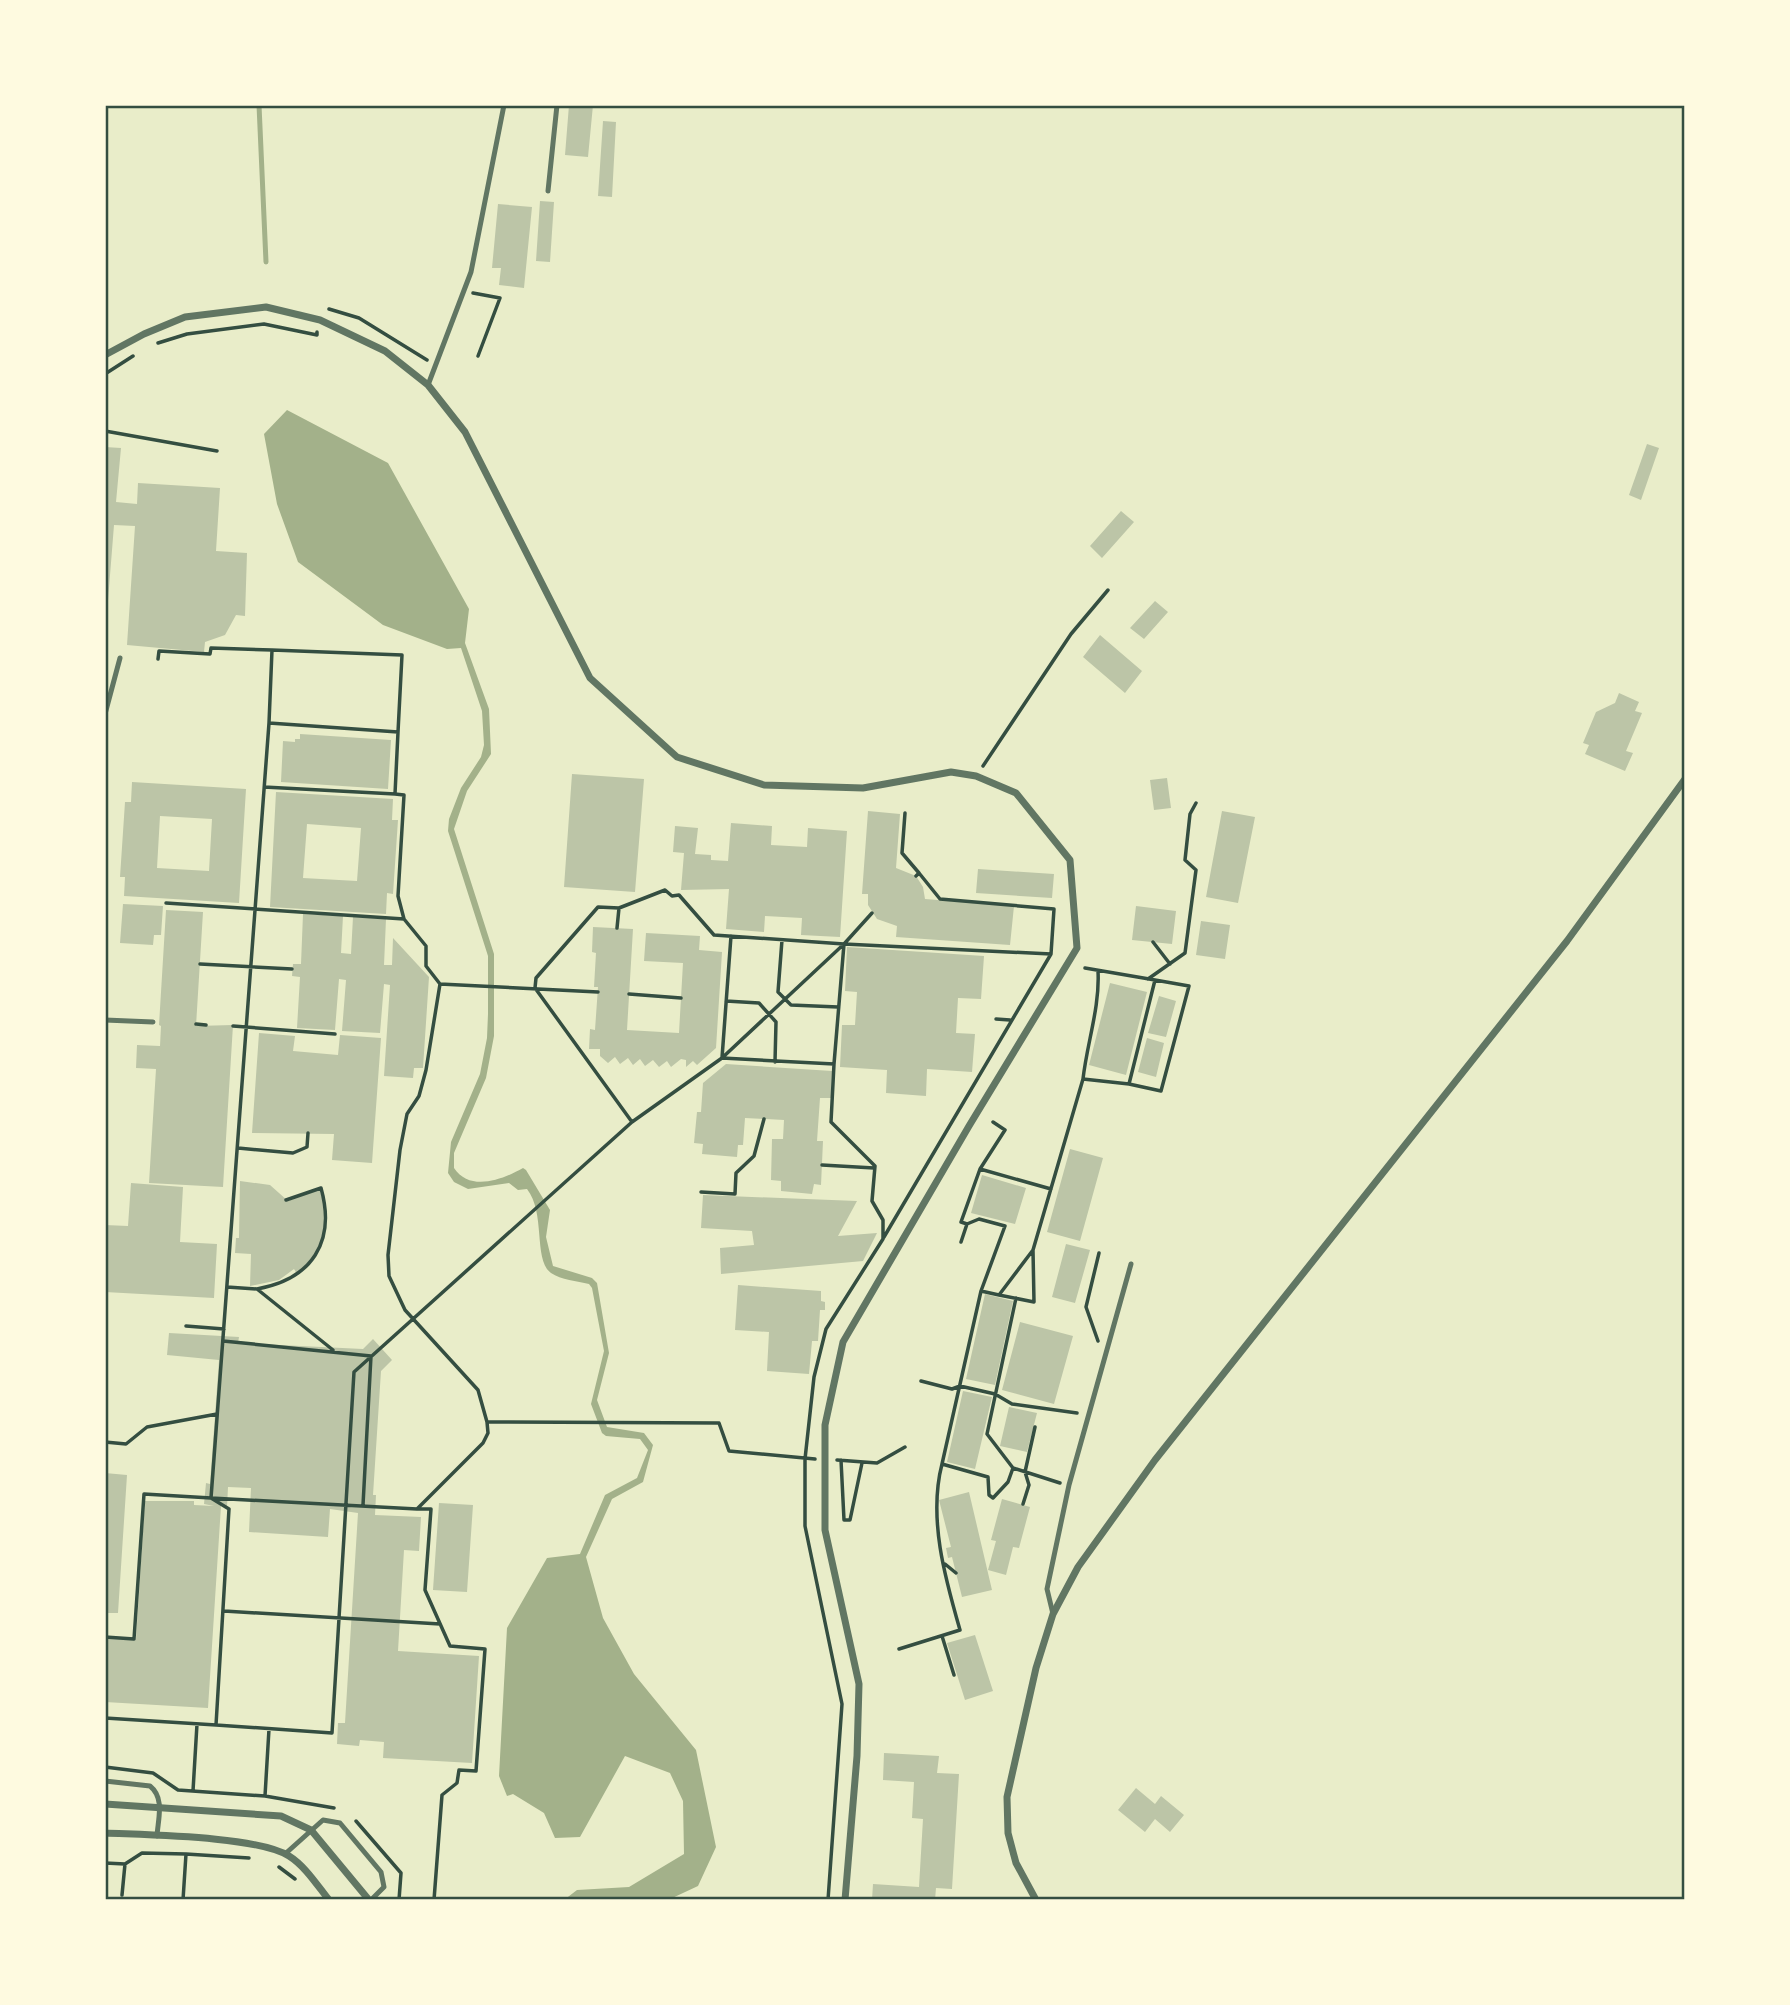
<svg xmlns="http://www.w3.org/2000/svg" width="1790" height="2005" font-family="'Roboto Condensed',sans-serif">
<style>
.water{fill:#a3b18a}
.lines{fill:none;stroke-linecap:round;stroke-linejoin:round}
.stream{stroke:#a3b18a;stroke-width:5}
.building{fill:#bcc5a7;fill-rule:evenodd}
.path{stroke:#344e41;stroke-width:3.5}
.service{stroke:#617663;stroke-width:5}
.minor{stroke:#617663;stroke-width:7}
.neatline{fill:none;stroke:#344e41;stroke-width:2.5}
</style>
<rect width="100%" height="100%" fill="#e9edc9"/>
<!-- water -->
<path class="water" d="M287,410l101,53 81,146 -4,34 24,66 2,45 -24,37 -13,38 40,125v82l-8,42 -32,75v15c16,24 48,12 69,0l3,2 24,40 -4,27 7,29 39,12 5,5 12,70 -12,47 10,27 37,6 9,12 -10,37 -31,17 -26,58 17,61 31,56 62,76 20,97 -18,39 -30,14h-104l13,-10 52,-3 55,-33 -1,-53 -13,-28 -45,-17 -45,81 -25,1 -11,-25 -31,-19 -6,2 -8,-20 8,-148 40,-70 33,-4 25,-59 32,-17 11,-28 -8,-11 -34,-3 -4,-3 -11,-29 13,-53 -12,-63 -3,-4c-12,-3 -28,-4 -38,-11 -18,-13 -5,-60 -24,-84l-9,1 -9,-7 -41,6 -14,-7 -6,-9 3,-31 29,-68 7,-36 1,-24v-58l-40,-125 1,-12 12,-31 20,-31 3,-12 -2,-34 -21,-63 -14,1 -64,-24 -85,-63 -21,-58 -13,-70z"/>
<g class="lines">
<!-- stream -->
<path class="stream" d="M259,105l7,157"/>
</g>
<!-- building -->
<path class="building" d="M569,105h24l-5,52 -23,-2z
M603,121l13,1 -4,75 -14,-1z
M540,201l14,1 -4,60 -14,-1z
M498,204l34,3 -8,81 -25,-3 2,-17h-9z
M1647,444l12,4 -18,52 -12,-5z
M105,447l16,1 -5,54 21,2 1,-21 82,5 -4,63 31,2 -2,63 -9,-1 -11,20 -20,7 -1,10 -77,-7 8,-119 -21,-1 -9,113z
M1121,511l13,11 -32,36 -12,-12z
M1155,601l13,11 -24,27 -14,-11z
M1100,635l42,36 -17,22 -42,-36z
M1619,693l20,9 -4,9 7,2 -16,38 7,2 -8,18 -40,-17 4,-9 -6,-2 13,-31 19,-9z
M300,734l91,6 -3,49 -107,-7 2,-41 12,1v-3h5z
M572,774l72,5 -9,113 -71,-5z
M1167,778l4,30 -17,2 -4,-30z
M132,782l114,7 -7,114 -115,-7 1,-19h-5l5,-75h6zM160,816l52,3 -3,52 -52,-3z
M276,792l117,7 -1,21h6l-5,74 -6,-1 -1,21 -116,-7zM307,824l54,4 -4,53 -54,-3z
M868,811l32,3 -4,54 20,8 7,11 2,12 89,7 -4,39 -114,-8 1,-11 -20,-7 -9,-14v-11h-6z
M1222,811l33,6 -17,86 -32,-6z
M731,823l41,3 -1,19 36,2 1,-19 39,3 -7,106 -39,-2 1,-17 -37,-2 -1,16 -38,-3 3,-40 -48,1 3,-37 -11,-1 2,-26 23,2 -3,26 16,1v5l17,1z
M978,869l76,5 -2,24 -76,-5z
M123,904l40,2 -2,29h-7l-1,10 -33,-2z
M1136,906l40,5 -4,33 -40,-4z
M166,910l37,2 -7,114 37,-1 -10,162 -74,-4 7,-114 -20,-1 1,-23 23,1 1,-20 -2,-1z
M303,914l40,2 -2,37 10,1 2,-37 33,2 -2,46h8l1,-27 36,39 -6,91h-9l-1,10 -29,-2 6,-91 -6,-1 -4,49 -38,-2 4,-51 -7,-1 -4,51 -38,-2 3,-51 -8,-1 1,-12h8z
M1201,921l29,4 -5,34 -29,-4z
M593,927l40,2 -6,101 52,3 4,-70 -39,-2 2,-28 54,3 -1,14 23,2 -6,96 -19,17 -4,-4 -7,6v-7l-5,-1 -10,8 -4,-6 -8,6 -6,-7 -8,6 -5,-7 -7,6 -5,-7 -8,6 -5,-7 -7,6 -8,-7v-7h-11l1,-20 5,1 3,-43h-4l2,-34 -4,-1z
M847,947l137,9 -3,43 -23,-1 -2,35 19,1 -3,38 -45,-3 -1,27 -40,-3 1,-23 -47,-3 2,-42h13l2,-33 -12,-1z
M1110,983l37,9 -21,83 -37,-10z
M1159,996l17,5 -10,36 -18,-4z
M259,1033l36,3 -2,15 45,4 2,-20 41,3 -9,125 -40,-3 2,-26 -82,-1z
M1147,1038l17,5 -8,34 -18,-5z
M726,1064l106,7 -1,27h-11l-3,43h6l-2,44 -7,-1 -2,10 -31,-3v-10l-10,-1 1,-41h11l1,-19 -39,-2 -2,27h-5l-1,12 -35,-3 1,-10 -9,-1 3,-31h4l2,-29z
M1070,1149l33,9 -23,83 -33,-9z
M982,1175l44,13 -11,36 -44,-11z
M240,1181l30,4 18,16 31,-12 5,13 -1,32 -6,18 -20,22 -3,-5 -15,11 -29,6 1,-32 -16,-1 1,-15h3z
M131,1183l52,4 -3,55 37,2 -3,54 -109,-6v-67l23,1z
M703,1195l154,6 -19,35 39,-3 -14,28 -142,13 -1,-26 34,-3 -2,-14 -51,-3z
M1066,1244l24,6 -15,53 -23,-6z
M738,1285l83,6v10l4,1v8h-5l-2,31h-6l-3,33 -42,-3 2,-39 -34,-2z
M985,1294l28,7 -18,84 -29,-6z
M1020,1322l53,14 -19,68 -52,-14z
M169,1333l70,4 -1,6 125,6 10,-10 19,21 -11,11 -8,124h3l-1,20 46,2 -2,34 -15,-1 -6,101 81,5 -7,107 -89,-5 1,-16 -24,-2 -1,6 -22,-2 1,-21h7l13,-210 -28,-4 -2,28 -79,-5 2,-44 -23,-1 -1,20 -6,-1 -13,202 -103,-6v-65l31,2 9,-138h49v4l20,1 -10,-2 2,-21 4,1 9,-124 -52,-5z
M963,1391l29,6 -17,72 -28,-7z
M1009,1407l28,6 -10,39 -27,-6z
M105,1473l22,2 -9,138h-13z
M969,1492l23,98 -30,7 -10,-40 -4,1 -2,-10 5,-1 -12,-47z
M1002,1499l28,8 -11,41 -6,-1 -7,28 -18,-5 8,-29 -5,-1z
M439,1503l34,2 -6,87 -34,-2z
M975,1635l18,56 -28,9 -18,-57z
M884,1753l55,3 -2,17 22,1 -7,115 -16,-1 -1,12h-63l1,-16 46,3 4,-68 -11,-1 2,-36 -31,-2z
M1136,1788l19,16 6,-8 23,19 -14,17 -15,-13 -10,13 -27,-22z"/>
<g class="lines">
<!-- path -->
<path class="path" d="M473,293l27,5 -22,58
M329,309l30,9 68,42
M158,343l29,-9 77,-10 53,11v-3
M105,374l28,-18
M105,431l112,20
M158,659l1,-8 51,3 1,-6 61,2
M398,732l4,-77 -130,-5 -3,73 129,9 -3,62 9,1 -6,101 6,23 22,27v20l14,18 -14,86 -7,26 -12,18 -7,36 -12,105 1,21 16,34 73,80 9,32 232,1 10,28 86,8
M983,766l88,-132 37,-44
M264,787l131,7
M905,813l-3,40 17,20 -3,3
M166,903l238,16
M731,936l-9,122 112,6 10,-120 28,-31
M782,940l-4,52 13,13 47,2
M1153,942l17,22
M844,944l207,10
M200,964l92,5
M1085,968l70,12 -26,104 32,7 28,-105 -34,-6
M1148,979l37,-26 11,-83 -11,-10 5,-46 6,-11
M440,984l158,8
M535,988l97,134
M535,988l1,-10 62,-71 21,1 -2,20
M629,994l52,4
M726,1001l33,2 17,19 -1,40
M996,1019l14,1
M196,1024l10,1
M233,1026l102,8
M1083,1079c4,-36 17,-72 15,-108
M238,1148l55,5 14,-6 1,-14
M822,1165l52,3
M980,1169l71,20
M701,1192l34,2 1,-21 18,-17 10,-37
M967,1224l-6,-2 19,-53 25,-39 -12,-8
M884,1237l167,-283 3,-45 -114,-10 -21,-26
M961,1242l6,-18 12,-5 26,7 -24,65 -39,173 46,13 1,18 4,3 15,-16 5,-14
M1033,1250l-34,45 35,7 -1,-52 50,-171 46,5
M227,1287l30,2 76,61
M257,1289c55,-10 79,-47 64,-101l-35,12
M981,1291l18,4
M1016,1298l-29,136 26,34 47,15
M186,1326l38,3
M223,1341l148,15 -8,149
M1098,1341l-12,-34 13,-54
M921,1381l31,8 8,-3 35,8 17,10 65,9
M487,1422l1,11 -5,10 -66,66 -206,-11 18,11 -13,216 116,8 22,-361 278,-250 90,-64 122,-114 -130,-9 -35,-40 -7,1 -7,-6 -46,18
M105,1442l21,2 21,-17 70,-13
M837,1460l40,3 28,-16
M841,1460l3,60h6l12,-57
M1023,1504l6,-19 -4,-13 10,-45
M417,1509h14l-6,81 25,56 35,3 -9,122 -17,-1 -2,13 -15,12 -8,105
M945,1564l11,9
M224,1611l216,13
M942,1636l12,39
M105,1637l29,2 10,-145 67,4 58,-775
M899,1649l61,-19c-15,-52 -32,-112 -18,-166
M105,1718l111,7
M269,1729l-4,67 69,12
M105,1767l48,6 25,17 87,6
M193,1791l4,-67
M356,1821l45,52 -2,27
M105,1863l20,1 17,-11 44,1
M279,1867l16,12
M122,1895l3,-31
M172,1899h11
M183,1900l3,-46 63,4
M828,1900l14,-196 -37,-178v-67l9,-82 12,-48 57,-90v-19l-11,-19 3,-35 -44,-44 3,-58"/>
<!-- service -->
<path class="service" d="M548,191l9,-86
M428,385l43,-113 33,-167
M105,714l15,-56
M105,1020l48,2
M1053,1614l-6,-25 22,-104 62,-221
M105,1781l45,5c15,12 8,33 7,50
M285,1854l38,-34 17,3 41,49 3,15 -13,13"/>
<!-- minor -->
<path class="minor" d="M105,355l39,-21 41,-17 81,-10 54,13 65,31 43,34 37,47 125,246 87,79 87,28 99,3 88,-16 25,4 40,17 54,67 7,88 -108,178 -126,216 -18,83v105l34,154 -2,72 -12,144
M105,1804l176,12 30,14 58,70
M105,1833c41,2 152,3 184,23 16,10 28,29 40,44
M1036,1900l-20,-37 -8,-30 -1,-36 29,-129 17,-54 25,-47 77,-107 412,-519 118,-162"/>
</g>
<!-- border -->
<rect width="1790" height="2005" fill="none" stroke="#fefae0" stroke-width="214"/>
<rect x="107" y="107" width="1576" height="1791" class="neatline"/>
</svg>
